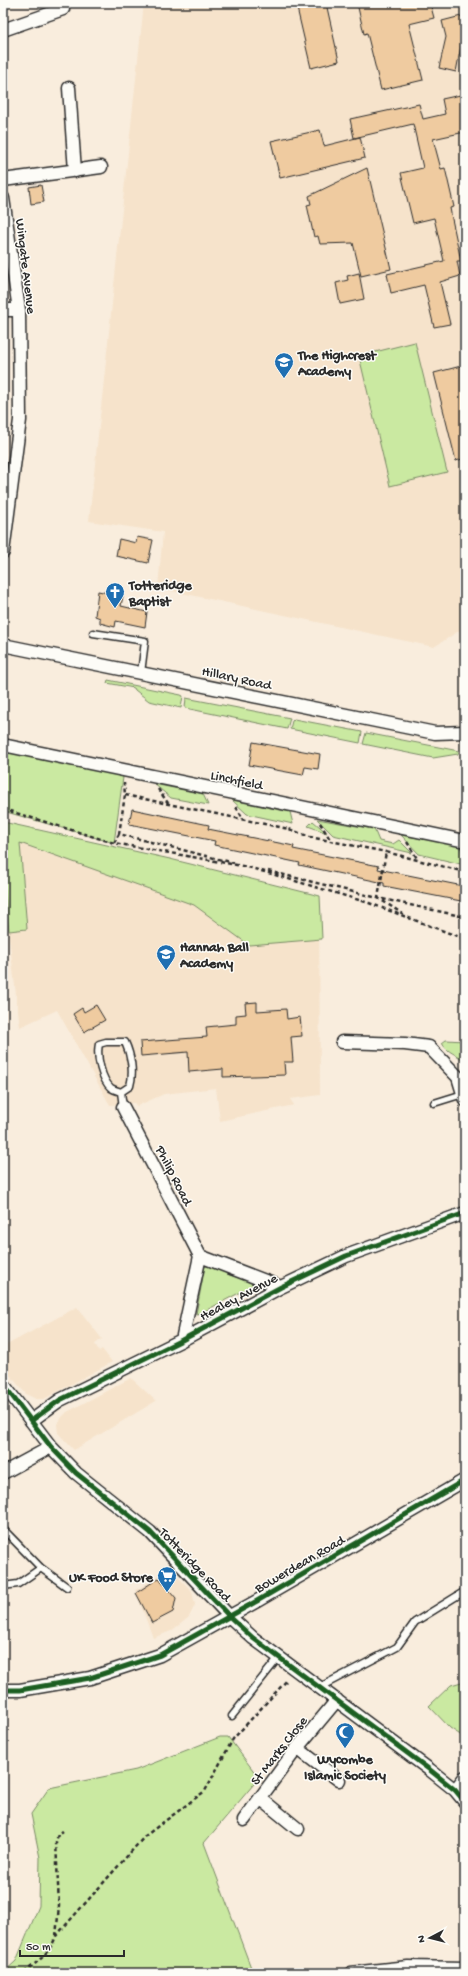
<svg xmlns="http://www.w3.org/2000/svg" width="468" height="1976" font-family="'Gochi Hand',sans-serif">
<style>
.built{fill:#f6e3cb}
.green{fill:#cae9a1;stroke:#7a8a66}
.building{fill:#efcba0;stroke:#2b2b2b}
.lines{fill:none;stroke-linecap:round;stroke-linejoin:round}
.lane-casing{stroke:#2b2b2b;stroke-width:9}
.street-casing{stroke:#2b2b2b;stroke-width:15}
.path{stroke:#2b2b2b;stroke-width:2.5;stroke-dasharray:4 3;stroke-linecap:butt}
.lane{stroke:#fdfcf7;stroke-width:6}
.street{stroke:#fdfcf7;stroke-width:12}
.cycleway-casing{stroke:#fdfcf7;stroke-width:8}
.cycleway{stroke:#1b5e20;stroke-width:5}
.labels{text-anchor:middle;stroke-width:3;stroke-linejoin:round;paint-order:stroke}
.street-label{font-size:14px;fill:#2b2b2b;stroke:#fdfcf7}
.poi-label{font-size:14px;font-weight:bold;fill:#2b2b2b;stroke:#fdfcf7;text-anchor:start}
</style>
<rect width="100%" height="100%" fill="#f9eddd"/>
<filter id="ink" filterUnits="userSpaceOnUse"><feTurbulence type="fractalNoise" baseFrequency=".025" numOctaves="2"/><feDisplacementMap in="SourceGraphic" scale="8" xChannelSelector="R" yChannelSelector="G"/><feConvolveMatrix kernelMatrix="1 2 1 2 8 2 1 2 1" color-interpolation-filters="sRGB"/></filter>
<g filter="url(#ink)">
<!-- built -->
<path class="built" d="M144,3h321v624l-31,20 -276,-59 5,-56 -74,-11z
M3,823l316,75 1,197 -30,4 4,6 -74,16 -4,-33 -52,6 -27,12 -3,-3 -24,2 -53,-95 -37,17 -17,-139z
M77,1307l25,32 -7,5 4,7 3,-2 10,13 -68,37h-8l-10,-5 -23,-27v-20z
M131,1378l25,23 -82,49 -16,-17 -1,-9 3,-5 7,-7z
M165,1568h4l23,23 3,14 -6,12 -6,5 -12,9 -18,7 -18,-48 20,-11z"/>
<!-- green -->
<path class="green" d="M415,342l32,130 -57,14 -31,-130z
M108,680l73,15 2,1 -2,12 -32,-7 -14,-11 -1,-2 -27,-5z
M186,698l104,20 -3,11 -102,-21z
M294,719l68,13 -2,11 -70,-14 2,-8z
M366,733l93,18 -1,3 -25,4 -70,-14z
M3,752l121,18 -10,73 -111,-32z
M154,784l49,10 5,11 -37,-7z
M232,800l58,12 3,12 -46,-10z
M317,819l57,10 5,12 14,3 6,-4 13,13 -79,-18z
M313,821l14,12 -19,-7z
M3,822l167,37 150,37 2,43 -73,6 -55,-40 -174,-62 7,86 -18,2 -6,-59z
M401,835l58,10 6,13v7l-46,-11z
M446,1040l19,1v21c-7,-8 -18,-9 -23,-19z
M205,1266h7l18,9 22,7 2,3 -53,28 -5,1z
M465,1681v45l-3,10 -12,-8 -21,-22 22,-21z
M220,1737h8l31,41 -55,65 49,130h-250l13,-12 23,-55 1,-48 -9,-44 18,-26 87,-18z"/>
<!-- building -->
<path class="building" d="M321,3h5l13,58 -28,7 -14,-60z
M357,3h73l4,15 -25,6 14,56 -42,10 -14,-57 -3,1z
M465,15v10l-9,47 -17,-4 7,-31 -4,-16z
M465,94v38l-32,7 8,30 4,-1 9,39 -4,1 2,11 9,42h-4l3,15 -20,6 10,42 -16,3 -10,-42 -33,8 -4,-19 57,-13 -10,-43 -21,5 -12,-50 22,-5 -10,-44 -59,14 -4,-19 69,-15 4,15 22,-5 -3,-15z
M320,130l4,16 36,-9 5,21 -85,20 -9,-37z
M367,168l24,101 -30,7 -8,-33 -33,1 -2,-8 -4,1 -7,-32 4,-1 -2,-8z
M41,185l3,17 -13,2 -2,-17z
M359,273l5,26 -24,5 -4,-21 12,-3 -1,-4z
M465,365v18h-2l2,11v64l-9,3 -22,-88z
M137,537l16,3 -5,23 -32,-7 3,-17 17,4z
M98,591l25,5 -2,10 26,6 -2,15 -29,-6 -1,6 -15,-4v-5l-5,-2z
M253,742l67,12 -2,15 -13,-2 -2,8 -54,-10z
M132,809l77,16 -1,4 86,17 -1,3 86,17 -1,3 85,17 -2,15 -77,-15v-3l-85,-18 1,-2 -86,-18 1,-4 -86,-17z
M257,1002v9l29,-2 1,10 13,-2 2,19 -11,1 2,25h-9l1,13 -62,2v-8l-34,3 -1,-20 -47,4 -1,-14 67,-5 -1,-10 30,-3v-9l10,-1 -1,-11z
M96,1005l9,15 -21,12 -11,-18 9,-6 2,4z
M159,1578l17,20 -3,14 -21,11 -16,-30z"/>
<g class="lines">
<!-- lane casing -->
<g class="lane-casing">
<path id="lane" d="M93,633l52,8 -4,32
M121,1092c-3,-1 -7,-2 -10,-4 -9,-8 -15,-31 -12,-44l7,-2h19c6,13 9,30 5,44l-9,6 2,15
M434,1103l29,-9
M3,1529l38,39 -23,16 -15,2
M41,1568l26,19
M320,1687l77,-40 18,-25 50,-31
M232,1716l47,-59"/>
</g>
<!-- street casing -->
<g class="street-casing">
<path id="street" d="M3,30l60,-21
M69,88l6,83
M3,180l98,-13
M3,198l16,112 1,110 -17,132
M3,310h16
M3,645l432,88 30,-1
M3,745l462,96
M342,1042l63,2 24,3 29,30 7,23
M123,1107l77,149 81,31
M182,1340l18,-84
M3,1384l48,63 25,26 74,59 80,85 23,21 177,132 25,20 10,12
M31,1421l29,-21 122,-60 99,-53 65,-31 119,-43
M3,1473l48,-26
M3,1690h17l70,-12 70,-23 97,-54 208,-121
M297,1748l42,32
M455,1790l10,-13
M260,1798l38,31
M244,1820l53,-72 40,-48
M351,1973l57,-6 57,1"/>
</g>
<!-- path -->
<path class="path" d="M158,789l10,14
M125,795l164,34 21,8 76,15
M236,807l8,13
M3,809l111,34 134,24 121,36 96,36
M320,823l11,18
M119,834l6,-39 -1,-12
M407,842l11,18
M114,843l5,-9 115,29
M268,871l110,27 25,16
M465,872l-79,-20 -8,46 87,19
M56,1936l3,-30 -3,-64 2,-8 4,-3
M24,1973c13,-11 26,-20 32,-37l89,-100 60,-45 28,-52 55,-60"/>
<!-- lane -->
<use href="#lane" class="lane"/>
<!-- street -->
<use href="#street" class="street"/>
<!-- cycleway casing -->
<g class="cycleway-casing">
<path id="cycleway" d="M3,1384l48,63 25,26 74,59 80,85 23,21 177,132 25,20 10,12
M31,1421l29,-21 122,-60 99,-53 65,-31 119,-43
M3,1690h17l70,-12 70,-23 97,-54 208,-121"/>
</g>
<!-- cycleway -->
<use href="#cycleway" class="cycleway"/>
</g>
</g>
<!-- icons -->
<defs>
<g id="school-pin" transform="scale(1)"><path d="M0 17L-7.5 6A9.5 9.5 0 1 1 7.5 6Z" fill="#1f6fb2" stroke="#fdfcf7"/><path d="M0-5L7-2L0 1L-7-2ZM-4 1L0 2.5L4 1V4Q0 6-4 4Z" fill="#fff"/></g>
<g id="church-pin" transform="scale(1)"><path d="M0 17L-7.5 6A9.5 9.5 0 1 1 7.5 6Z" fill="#1f6fb2" stroke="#fdfcf7"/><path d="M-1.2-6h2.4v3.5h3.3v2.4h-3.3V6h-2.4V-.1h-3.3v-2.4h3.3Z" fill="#fff"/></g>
<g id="supermarket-pin" transform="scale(1)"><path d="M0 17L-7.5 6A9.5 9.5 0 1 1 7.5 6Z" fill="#1f6fb2" stroke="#fdfcf7"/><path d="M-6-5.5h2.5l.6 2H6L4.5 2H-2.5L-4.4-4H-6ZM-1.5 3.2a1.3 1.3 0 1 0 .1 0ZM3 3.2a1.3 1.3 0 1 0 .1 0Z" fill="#fff"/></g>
<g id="mosque-pin" transform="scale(1)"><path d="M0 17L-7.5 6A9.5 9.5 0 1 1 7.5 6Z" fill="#1f6fb2" stroke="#fdfcf7"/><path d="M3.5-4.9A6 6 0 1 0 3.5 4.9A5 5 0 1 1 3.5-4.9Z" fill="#fff"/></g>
</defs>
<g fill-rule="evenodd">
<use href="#school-pin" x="284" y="362"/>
<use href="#church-pin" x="115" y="592"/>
<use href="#school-pin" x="166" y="954"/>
<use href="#supermarket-pin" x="167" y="1576"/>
<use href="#mosque-pin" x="345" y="1732"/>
</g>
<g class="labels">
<!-- street labels -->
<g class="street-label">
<text transform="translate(27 266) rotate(83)" y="5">Wingate Avenue</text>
<text transform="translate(237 677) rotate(12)" y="5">Hillary Road</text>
<text transform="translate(237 779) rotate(12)" y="5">Linchfield</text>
<text transform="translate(175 1175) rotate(63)" y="5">Philip Road</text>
<text transform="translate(238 1296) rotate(-28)" y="5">Healey Avenue</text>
<text transform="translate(299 1563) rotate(-30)" y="5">Bowerdean Road</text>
<text transform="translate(196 1564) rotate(46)" y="5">Totteridge Road</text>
<text transform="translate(278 1750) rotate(-52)" y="5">St Marks Close</text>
</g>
<!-- poi labels -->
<g class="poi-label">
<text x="298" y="359">The Highcrest<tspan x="298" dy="16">Academy</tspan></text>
<text x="129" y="589">Totteridge<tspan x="129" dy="16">Baptist</tspan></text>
<text x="180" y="951">Hannah Ball<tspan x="180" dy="16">Academy</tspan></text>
<text x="153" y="1581" text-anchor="end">UK Food Store</text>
<text x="345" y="1763" text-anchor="middle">Wycombe<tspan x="345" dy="16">Islamic Society</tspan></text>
</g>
</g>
<!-- margin -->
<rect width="468" height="1976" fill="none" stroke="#fdfcf7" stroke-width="16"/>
<rect x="8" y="8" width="452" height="1960" fill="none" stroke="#2b2b2b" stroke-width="1.5" filter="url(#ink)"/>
<!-- north arrow -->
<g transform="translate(430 1938) rotate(263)" stroke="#fdfcf7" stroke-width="3" paint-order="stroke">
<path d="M0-3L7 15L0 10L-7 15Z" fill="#2b2b2b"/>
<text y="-6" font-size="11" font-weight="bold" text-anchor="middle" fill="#2b2b2b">N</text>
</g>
<!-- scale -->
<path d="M20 1950v6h104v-6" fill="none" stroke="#2b2b2b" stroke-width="2"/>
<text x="26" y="1950" font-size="12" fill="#2b2b2b" stroke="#fdfcf7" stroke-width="3" paint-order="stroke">50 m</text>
</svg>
